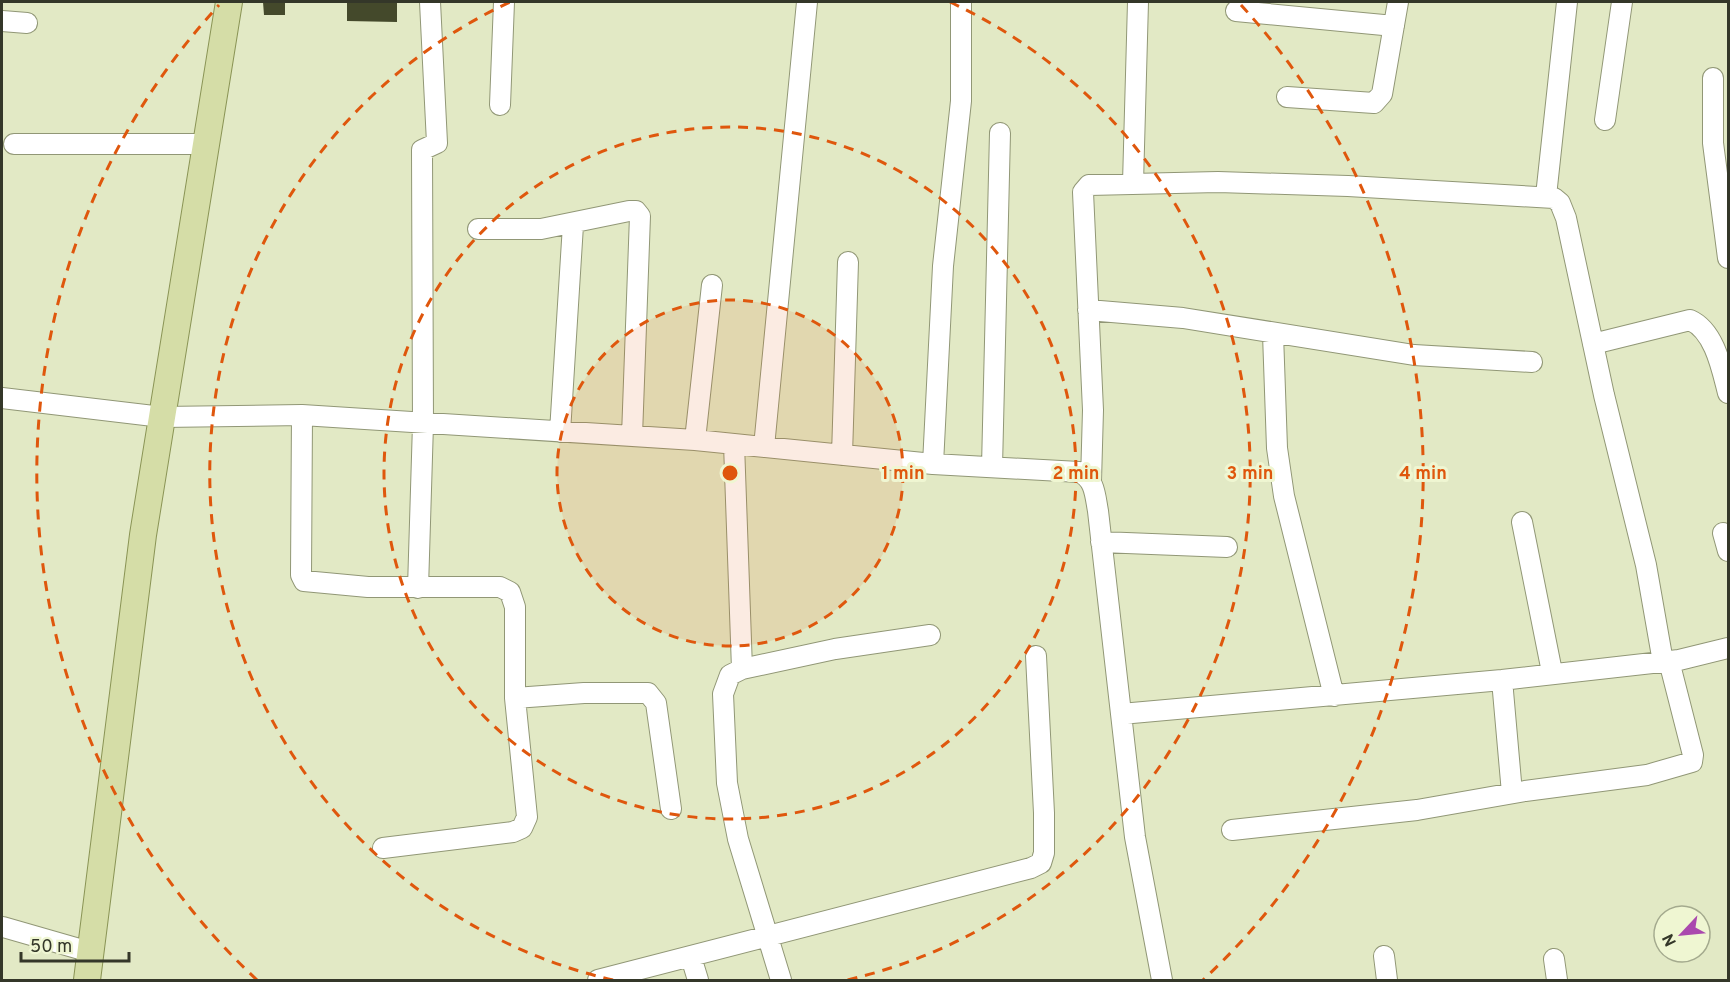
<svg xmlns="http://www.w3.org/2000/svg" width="1730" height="982" font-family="Overpass,sans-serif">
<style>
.building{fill:#44492b}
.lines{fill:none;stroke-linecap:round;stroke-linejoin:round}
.minor-casing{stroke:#919776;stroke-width:22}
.major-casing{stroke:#8a9455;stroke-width:28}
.minor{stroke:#fff;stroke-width:20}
.major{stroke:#d5dda7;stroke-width:26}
.ring{fill:none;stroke:#df570d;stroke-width:3;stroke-dasharray:10 8}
.centre{fill:#df570d;stroke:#eff6d2;stroke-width:3}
.ring-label{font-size:18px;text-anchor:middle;font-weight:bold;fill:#df570d;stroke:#eff6d2;stroke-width:6;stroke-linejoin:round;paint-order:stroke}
</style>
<rect width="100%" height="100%" fill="#e2e9c5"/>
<!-- building -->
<path class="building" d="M263,2h22v13h-21z
M347,2h50v20l-50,-1z"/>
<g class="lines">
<!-- minor casing -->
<g class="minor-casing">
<path id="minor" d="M1236,11l158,15
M2,21l25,2
M1713,78v65l15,115
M1287,97l87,6 8,-9 16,-92
M500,105l4,-103
M1605,120l17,-118
M14,144h192
M1133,183l5,-181
M1546,196l21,-194
M478,229h63l88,-18h7l4,5 -8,220
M1088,310l95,8 231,37 118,7
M1273,334l4,114 7,48 50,200
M1593,344l97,-24c25,11 32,50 38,73
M2,398l160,19 140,-2 393,25 238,24 146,8c16,7 16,23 19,39l37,326 27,143
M302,415l-1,160 3,6 64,6h132l10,5 5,15v91l12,119 -5,11 -9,4 -130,16
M560,432l13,-207
M695,440l17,-155
M734,444l8,225
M764,447l43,-445
M842,455l6,-193
M933,464l10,-198 18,-165v-99
M992,467l8,-334
M1091,481l2,-71 -10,-218 6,-7 129,-3 130,4 206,12 6,5 6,15 38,177 42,170 17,97
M1522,522l30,150
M1723,533l5,18
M1101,542l126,5
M418,588l5,-164 -1,-274 15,-7 -7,-141
M1502,680l10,113
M515,698l69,-5h64l8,10 15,106
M1121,714l381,-34 177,-20 49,-12
M1232,830l185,-20 108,-19 122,-16 45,-13 1,-7 -24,-94
M3,927l87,25
M1384,956l3,24
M691,957l7,23
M1554,959l3,21
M598,980l433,-112 10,-5 3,-10v-40l-8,-157
M781,980l-43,-141 -11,-56 -4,-89 7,-19 12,-6 93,-20 95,-14"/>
</g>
<!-- major casing -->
<g class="major-casing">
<path id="major" d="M87,980l56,-445 86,-533"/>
</g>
<!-- minor -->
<use href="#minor" class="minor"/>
<!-- major -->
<use href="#major" class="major"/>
</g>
<!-- distance rings -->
<circle cx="730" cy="473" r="173" fill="#df570d" fill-opacity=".12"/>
<g class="ring">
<circle cx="730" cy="473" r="173"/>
<circle cx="730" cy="473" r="346"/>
<path d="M613 980A520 520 0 0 1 510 2M950 2A520 520 0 0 1 847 980"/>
<path d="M257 980A693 693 0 0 1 219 5M1241 5A693 693 0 0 1 1203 980"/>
</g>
<circle cx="730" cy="473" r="9" class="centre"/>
<g class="ring-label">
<text x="903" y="479">1 min</text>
<text x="1076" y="479">2 min</text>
<text x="1250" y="479">3 min</text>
<text x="1423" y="479">4 min</text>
</g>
<!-- border -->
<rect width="1730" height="982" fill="none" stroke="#343729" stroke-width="6"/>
<!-- north arrow -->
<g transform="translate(1682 934) rotate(244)"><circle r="28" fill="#eff6d2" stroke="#a4aa8e" stroke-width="1.5"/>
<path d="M0-4.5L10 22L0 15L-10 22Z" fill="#aa48ae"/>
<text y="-9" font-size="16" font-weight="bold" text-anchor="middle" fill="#343729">N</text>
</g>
<!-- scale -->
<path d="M21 952v9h108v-9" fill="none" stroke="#343729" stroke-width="3"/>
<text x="30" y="952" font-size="18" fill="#343729" stroke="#eff6d2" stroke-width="4.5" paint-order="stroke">50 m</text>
</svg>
